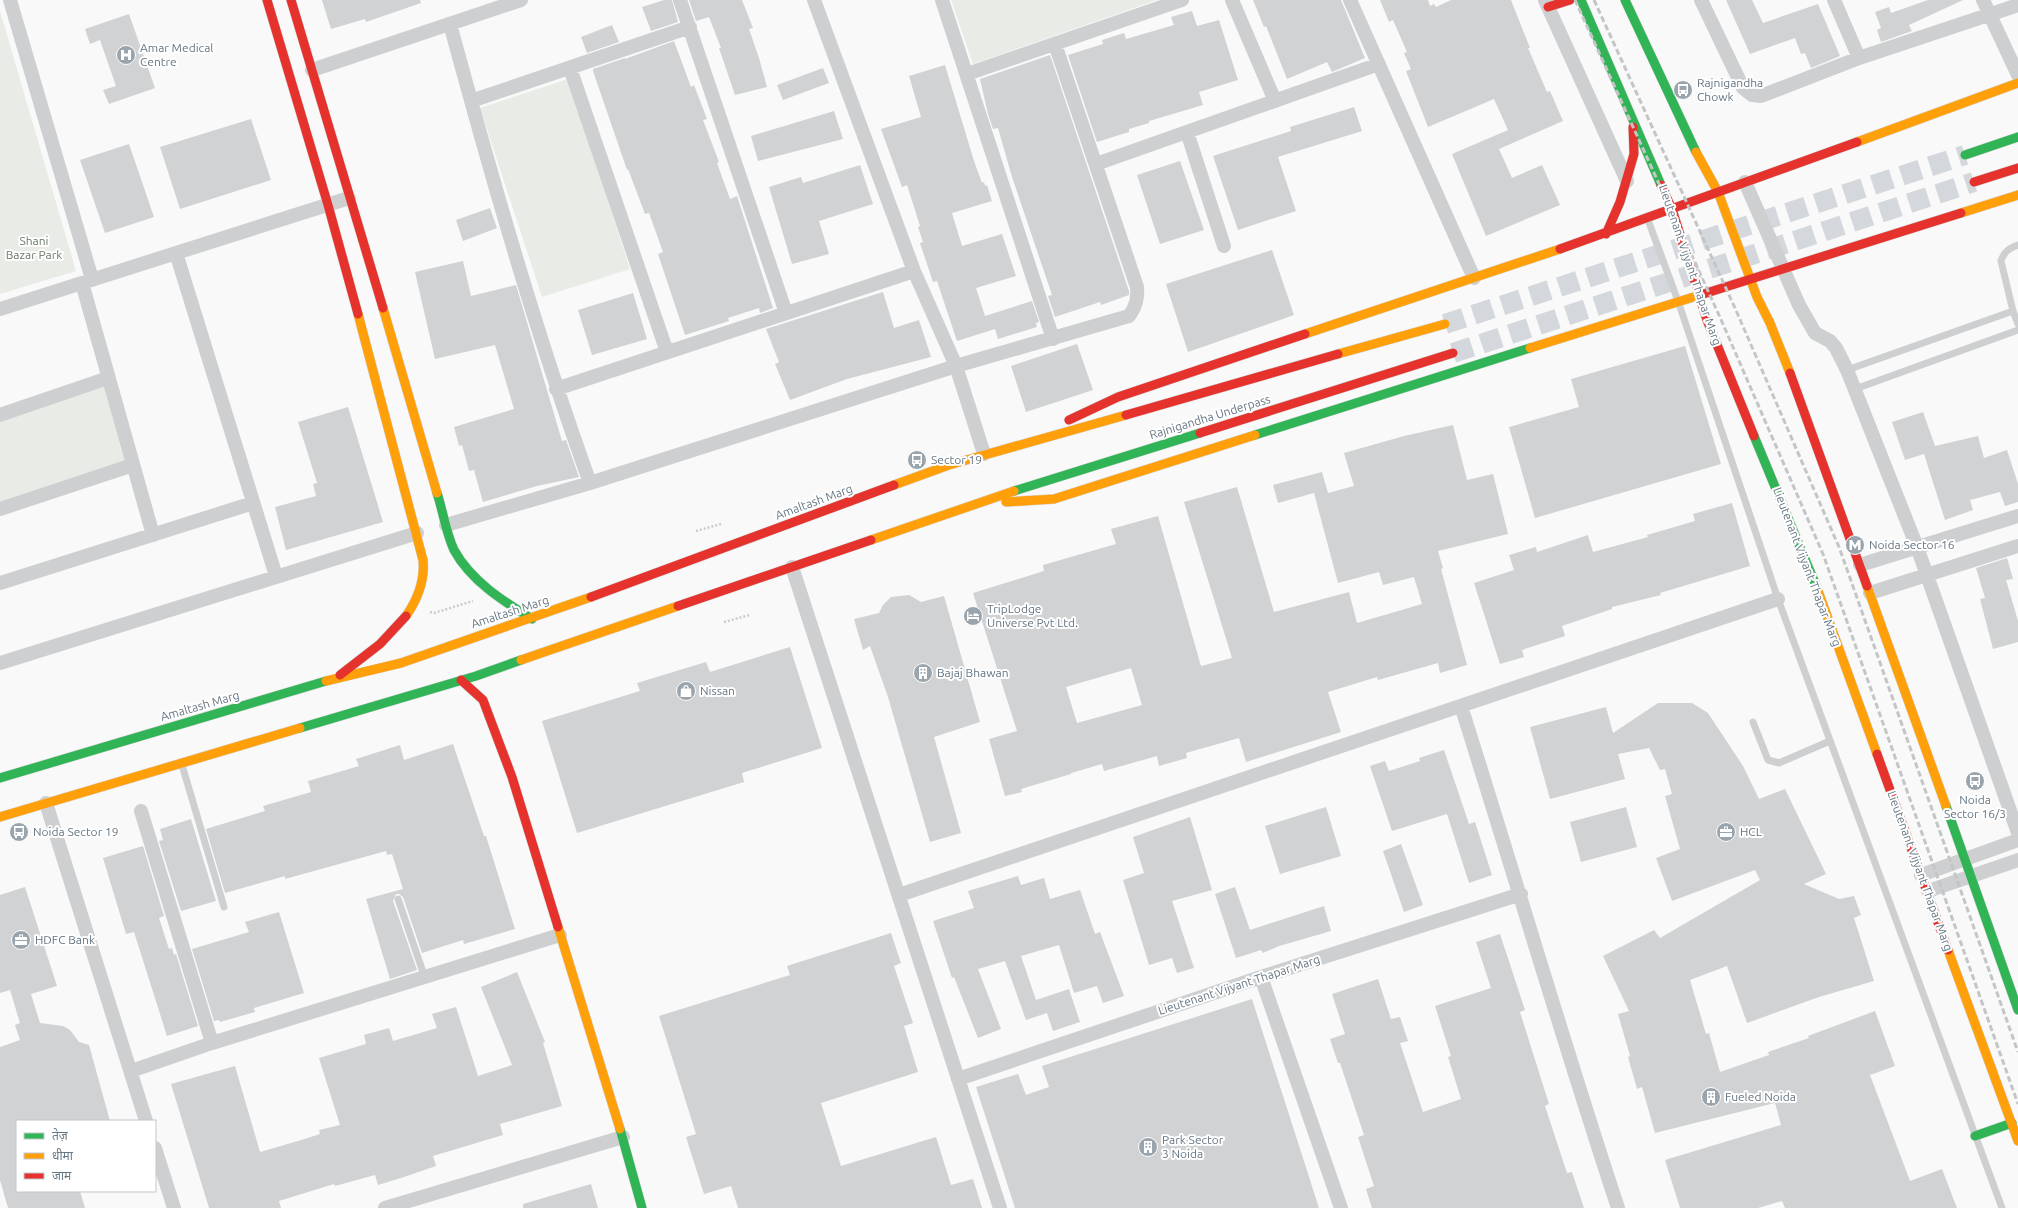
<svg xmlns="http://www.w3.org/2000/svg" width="2018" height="1208" font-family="Ubuntu,'Noto Sans Devanagari',sans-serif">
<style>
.green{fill:#e8ebe6}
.building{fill:#d0d2d3;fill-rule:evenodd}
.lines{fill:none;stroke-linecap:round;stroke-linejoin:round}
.secondary-tunnel{stroke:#d4d8dc;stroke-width:20;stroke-dasharray:20 10;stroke-linecap:butt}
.fast-casing{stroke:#d5d6d7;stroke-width:10}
.slow-casing{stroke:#d5d6d7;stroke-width:10}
.jam-casing{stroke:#d5d6d7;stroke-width:10}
.path{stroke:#cbcccd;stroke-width:2.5;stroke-dasharray:2 2;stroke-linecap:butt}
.lane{stroke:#cecfd0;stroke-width:7}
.street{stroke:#cecfd0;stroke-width:14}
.fast{stroke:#30b455;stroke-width:9}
.slow{stroke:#ff9f0a;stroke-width:9}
.jam{stroke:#e5322d;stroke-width:9}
.rail{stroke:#c3c5c6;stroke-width:3;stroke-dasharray:6 3;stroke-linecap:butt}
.labels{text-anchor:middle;stroke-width:4;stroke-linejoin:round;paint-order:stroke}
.poi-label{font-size:12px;fill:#657683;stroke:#fff;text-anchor:start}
.park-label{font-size:12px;fill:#687a64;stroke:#fff}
.street-label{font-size:12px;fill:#657683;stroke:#fff}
</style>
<rect width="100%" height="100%" fill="#f9f9f9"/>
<!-- green -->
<path class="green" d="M951,0h206l-184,64z
M0,11l76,260 -76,23z
M568,79l62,190 -88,28 -62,-189z
M108,378l25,87 -133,44v-94z"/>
<!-- building -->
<path class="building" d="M322,0h98l1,3 -55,19 -1,-3 -34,10z
M664,0h8l6,22 -27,9 -9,-24z
M689,0h53l11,28 -4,1 10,29 8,29 -32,8 -16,-47h2l-12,-31 -13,4z
M1253,0h88l24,58 -33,14 -5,-10 -40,17 -21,-53 -2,1z
M1380,0h48l2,6 4,-2 2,3 15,-7h60l19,48h-2l19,44 3,-1 13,30 -64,28 13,29 30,-13 18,40 -74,31 -34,-82 56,-24 -14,-31 -66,28 -22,-56 5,-2 -7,-16 3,-1 -14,-32 -4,2z
M1726,0h26l11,23 55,-19 22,52 -29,12 -6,-15 -4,1 -6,-16 -45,16z
M1928,0h35l-54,25 3,6 -31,11 -4,-12 4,-2 -6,-16 14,-5 2,6z
M1192,11l5,15 22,-6 19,60 -39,12 4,13 -54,16v2l-20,6v3l-32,10 -29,-87 35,-11 -1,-4 22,-7 2,6 48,-14 -3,-8z
M129,14l26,74 -46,16 -6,-14 13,-4 -16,-46 -10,4 -5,-15z
M612,25l7,17 -32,11 -6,-16z
M674,41l17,46 3,-2 13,34 -4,1 16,42 -2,1 13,36 7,-3 36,112 -13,5 -1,-5 -31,10 1,3 -44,14 -27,-81 5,-2 -14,-39 -4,1 -17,-45 -1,1 -34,-99v-2l32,-11v1z
M1050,55l79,236v4l-28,10 -1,-3 -45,15 -7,-21 4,-1 -40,-118 -14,-49 -5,1 -5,-15 -8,-35z
M945,65l29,96 8,22 2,-1 1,4 2,-1 5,16 -40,12 10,33 40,-12 14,42 -40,12 9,28 47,-15 7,21 -3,1 1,4 -39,12 -3,-10 -38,12 -20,-60 -4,1 -13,-39 3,-1 -5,-15 2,-1 -13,-41 -5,2 -21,-58 40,-12 -12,-41z
M823,68l6,15 -46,17 -6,-15z
M1354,107l8,24 -84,26 18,54 -58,19 -25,-74 78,-25 -1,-4z
M834,111l9,28 -85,22 -7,-25z
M251,119l20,61 -91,29 -20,-62z
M129,144l25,73 -49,16 -25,-73z
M1180,161l24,69 -44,14 -23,-69z
M860,165l13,39 -54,17 10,33 -37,10 -23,-77 32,-10 2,6z
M490,208l7,20 -34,13 -7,-21z
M1272,250l22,65 -106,37 -22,-68z
M463,261l8,35 45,-11 46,156 4,-1 13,37 -42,9 -54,16 -9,-32 -5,1 -7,-26 -3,1 -5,-19 60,-18 -19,-64 -60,14 -20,-87z
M883,292l11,36 25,-8 12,37 -84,22 -57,21 -15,-36 4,-2 -13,-33z
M633,293l14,46 -55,16 -14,-45z
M1077,344l16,46 -67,22 -15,-46z
M1685,346l36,118 -186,54 -26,-91 70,-20 -8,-28z
M348,407l35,115 -97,28 -11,-43 41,-11 -3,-12 4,-1 -19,-61z
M1923,412l12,34 43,-10 6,22 23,-8 11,34v18l-13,4 -5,-14 -30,8 3,10 -28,10 -21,-66 -19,6 -13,-38z
M1453,425l14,55 26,-6 15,60 -70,17 5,17 -2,1 26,96 -27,8 -2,-10 -60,17 -1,-3 -49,15 13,40 -95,30 -7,-24 -53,15 1,5 -28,8 -2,-10 -53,15 -2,-7 -31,9v1l-50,15 1,3 -17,4 -16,-57 28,-8 -44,-138 71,-22 -1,-6 73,-21 -5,-15 47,-13 43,150 31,-8 -48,-156 53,-15 37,125 75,-20 8,31 65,-19 -8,-27 -31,8 -4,-13 -41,11 -24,-90 -36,10 -5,-18 49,-13 6,21 26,-7 -10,-33 60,-17zM1131,668l11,37 -65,18 -11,-36z
M1732,503l18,63 -90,27 1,2 -49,12v2l-50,17 3,10 -43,14 2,7 -24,7 -26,-81 40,-13 -5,-15 27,-8 1,5 51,-17 5,17 55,-15 -1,-2 48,-14 -2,-7z
M2007,558l6,21 -7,1 12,41v21l-25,7 -13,-50 5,-1 -9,-30z
M909,595l12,7 23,-6 36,126 -46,15 27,96 -31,9 -42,-145 -18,-51 -7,4 -9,-31 25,-6 4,-8 8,-8z
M790,647l32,101 -80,25 2,9 -167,51 -35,-112 98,-30 -3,-8 69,-21 4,10z
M1658,703h34l16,10 35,53 16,33 26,-10 41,85 -22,10 35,15 15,-3 7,19 -7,3 20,63 -55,16 -72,26 -20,-57 -37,14 16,54 3,-1 11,39 49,-17 -1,-3 41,-14 -1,-2 67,-25 20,55 -25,9 40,106 32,-12 15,39h-172l-3,-7 -24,7h-78l-15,-48 116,-35 -6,-22 -120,30 -13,-46 -5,2 -9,-32 2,-1 -12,-42 11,-3 -26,-55 51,-26 6,8 100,-58 -5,-10 -83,31 -16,-43 24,-9 -15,-53 7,-2 -7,-25 -5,1 -11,-22 -31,6 7,25 -75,20 -20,-72 76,-20 7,26z
M453,744l31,92h2l29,93 -51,15 -1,-4 -41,13 -19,-56 -4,-3h-3l-3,7 24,69 -27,9 -24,-80 37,-10 -11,-35 -5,1 -1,-4 -101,28v-3l-60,17 -19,-64 59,-18 -2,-5 48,-14 -3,-11 51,-15 -3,-7 44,-14 4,15z
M1444,750l25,74 6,-2 17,53 -23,8 -22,-69 -55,17 -22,-65 15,-5 4,10 31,-10 -1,-3z
M1326,807l15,49 -61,18 -15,-48z
M1626,807l11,40 -56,15 -11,-40z
M1190,817l22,73 -40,11 22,67 -17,5 -5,-15 -23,7 -26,-85 21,-7 -11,-36z
M191,819l25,82 -35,10 -22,-70 4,-1 -3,-11z
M1401,844l22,61 -19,7 -21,-61z
M143,846l21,70 -5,2 10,31 3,-1 2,7 2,-1 22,72 -31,10 -33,-104 -8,2 -23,-76z
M1018,876l3,9 23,-7 6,21 30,-9 15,44 5,-2 24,64 -21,7 -6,-17 -23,7 -15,-48 -38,11 15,44 33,-11 11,33 -27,9 -6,-18 -21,7 -21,-59 -27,8 23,60 -23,9 -24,-61 -2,1 -19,-57 41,-13 -6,-17z
M25,887l32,99 -26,8 9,29 23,3 7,4 9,12 10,3 21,76h-93v70h63l5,17h-77l-8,-28v-133l20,-7 -5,-15 5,-2 -10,-33 -10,3v-98z
M1235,887l15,43 74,-24 7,25 -52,15 -16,7 -2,-3 -25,8 -21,-64z
M279,912l25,81 -50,15 1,4 -35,10 -1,-2 -5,1 -22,-72 57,-17 -4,-10z
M891,933l10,30 -7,3 19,57 -9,3 14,46 -97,31 20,63 95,-29 15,48 22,-6 9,29h-244l-7,-22 -27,8 -18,-57 10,-3 -37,-118 131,-41 -3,-9z
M1500,934l25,76 -5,2 29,92 -4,2 22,67 5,-1 12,36h-212l-6,-19 8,-3 -16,-49 6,-2 -24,-72h-2l-8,-24 15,-5 -13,-40 46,-15 13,40 9,-2 8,24 -8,2 23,69 38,-13 -13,-42 3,-1 -16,-50 56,-18 -15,-46z
M517,972l28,70 -2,1 19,63 -62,18 3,11 -70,21 3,10 -32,11 -26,8 -3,-10 -40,11 -1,-2 -55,17 2,7h-72l-38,-124 64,-18 25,86 38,-11 22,-7 -1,-4 21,-5 -21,-67 47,-14 -2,-9 25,-7 4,13 44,-13 -5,-14 24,-7 22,69 34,-11 -31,-78z
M1252,999l67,209h-304l-39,-121 42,-13 8,21 23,-8 -7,-21z
M591,1184l7,24h-75v-4z"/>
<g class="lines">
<!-- secondary-tunnel -->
<path class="secondary-tunnel" d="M1445,324l520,-169
M1453,353l521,-171"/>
<!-- fast casing -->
<g class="fast-casing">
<path id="fast" d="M1581,0l80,185
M1625,0l71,152
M1965,155l53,-18
M1255,435l275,-87
M1754,436l63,152
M1014,491l186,-58
M437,493c6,18 9,40 17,57 17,31 49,51 78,69
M300,728l176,-52 45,-16
M0,778l326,-97
M1946,806l72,204
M620,1129l22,79
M1975,1136l37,-13"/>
</g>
<!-- slow casing -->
<g class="slow-casing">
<path id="slow" d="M1857,142l161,-59
M1696,152l22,40 39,105 13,26 20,50
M1961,213l57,-18
M383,308l54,185
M358,314l65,246c2,20 -6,40 -17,56
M1305,334l255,-85
M1530,348l170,-53
M1338,354l107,-30
M894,485l55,-20 177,-50
M1006,502l48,-3 201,-64
M871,540l143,-49
M1867,586l79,220
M1817,588l60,166
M521,660l157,-54
M326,681l75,-18 190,-66
M0,817l300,-89
M558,927l62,202
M1948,950l70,191"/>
</g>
<!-- jam casing -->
<g class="jam-casing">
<path id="jam" d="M267,0l61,205 30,109
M291,0l92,308
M1548,7l22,-7
M1974,182l44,-14
M1661,185l11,24 35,111 47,116
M1606,234l14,-32 14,-48 -1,-27
M1560,249l297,-107
M1700,295l261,-82
M1790,373l77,213
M1126,415l212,-61
M1069,420l49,-23 187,-63
M1200,433l253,-80
M591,597l303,-112
M678,606l193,-66
M340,675l40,-31 26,-28
M461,680l22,20 29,77 46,150
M1877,754l71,196"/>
</g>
<!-- path -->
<path class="path" d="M696,531l25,-7
M430,612l4,1 39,-12
M724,622l26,-7"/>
<!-- lane -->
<path class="lane" d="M1648,220l30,81 100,298 224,609
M2018,245c-9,3 -14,7 -17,16l12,50 5,13
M1847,370l166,-59
M1855,389l163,-59
M1753,722l15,38 11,3 51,-22
M182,765l42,142
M398,899l27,79"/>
<!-- street -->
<path class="street" d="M10,0l82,279
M680,0l106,313
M814,0l100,271 42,95 28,88
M942,0l111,339
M1232,0l43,101
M1350,0l124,278
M1545,0l82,181
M1701,0l42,88 9,7 9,1 98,-38 159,-53
M1834,0l25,58
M1983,0l35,75
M450,24c42,155 86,309 140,459
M570,68l97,284
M312,70l209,-70
M967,74l215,-74
M471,101l219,-74
M1187,132l37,114
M1096,164l283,-100
M1745,182l54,123 16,28 15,8 6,7 11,22 70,177 101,286
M176,253l100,323
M82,283l71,252
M0,309l349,-111
M556,389l358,-118
M0,415l108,-37
M0,509l133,-44
M446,525l144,-42 366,-117 173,-50c7,-10 9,-17 8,-29l-82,-243
M1860,565l158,-49
M792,567l208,641
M0,583l253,-80
M1870,593l148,-47
M0,663l417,-130
M1461,706c53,167 102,336 157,502
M46,803l100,318
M141,811l71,232
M1921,875l97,-35
M1928,891l90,-31
M899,895l879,-296
M1261,977l80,231
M131,1071l81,-28 348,-108
M958,1079l303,-102 260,-83
M155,1148l19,60
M385,1208l238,-71"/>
<!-- fast -->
<use href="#fast" class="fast"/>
<!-- slow -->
<use href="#slow" class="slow"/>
<!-- jam -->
<use href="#jam" class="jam"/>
<!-- rail -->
<path class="rail" d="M1575,0l144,315 104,239 195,550
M1594,0l141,308 104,239 179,505"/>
</g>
<!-- icons -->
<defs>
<g id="hospital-disc" transform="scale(1)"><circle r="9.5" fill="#99a4ac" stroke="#fff"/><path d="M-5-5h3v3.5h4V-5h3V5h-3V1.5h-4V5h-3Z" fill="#fff"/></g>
<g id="bus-disc" transform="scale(1)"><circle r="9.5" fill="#99a4ac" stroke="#fff"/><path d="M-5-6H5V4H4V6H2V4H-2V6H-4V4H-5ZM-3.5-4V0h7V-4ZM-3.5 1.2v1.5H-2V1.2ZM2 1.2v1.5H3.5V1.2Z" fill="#fff"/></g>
<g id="metro-disc" transform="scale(1)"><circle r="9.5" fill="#99a4ac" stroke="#fff"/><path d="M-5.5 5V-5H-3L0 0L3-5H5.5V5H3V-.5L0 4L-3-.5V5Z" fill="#fff"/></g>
<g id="hotel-disc" transform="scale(1)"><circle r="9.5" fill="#99a4ac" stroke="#fff"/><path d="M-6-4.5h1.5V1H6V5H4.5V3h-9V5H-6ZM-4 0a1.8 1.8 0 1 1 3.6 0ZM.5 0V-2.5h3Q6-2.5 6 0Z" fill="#fff"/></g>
<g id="building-disc" transform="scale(1)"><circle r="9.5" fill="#99a4ac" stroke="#fff"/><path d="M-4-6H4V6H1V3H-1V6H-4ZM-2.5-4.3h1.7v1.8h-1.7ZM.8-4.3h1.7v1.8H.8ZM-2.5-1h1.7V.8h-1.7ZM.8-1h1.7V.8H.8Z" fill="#fff"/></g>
<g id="shop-disc" transform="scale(1)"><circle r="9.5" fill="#99a4ac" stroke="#fff"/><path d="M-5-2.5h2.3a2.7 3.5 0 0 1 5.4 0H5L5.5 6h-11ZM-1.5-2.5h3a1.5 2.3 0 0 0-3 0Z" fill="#fff"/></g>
<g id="office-disc" transform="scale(1)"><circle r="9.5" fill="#99a4ac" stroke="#fff"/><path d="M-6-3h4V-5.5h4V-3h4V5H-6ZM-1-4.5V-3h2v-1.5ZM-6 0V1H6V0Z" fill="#fff"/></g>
</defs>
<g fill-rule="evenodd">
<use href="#hospital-disc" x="126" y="55"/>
<use href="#bus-disc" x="1683" y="90"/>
<use href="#bus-disc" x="917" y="460"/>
<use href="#metro-disc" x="1855" y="545"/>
<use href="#hotel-disc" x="973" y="616"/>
<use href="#building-disc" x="923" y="673"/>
<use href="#shop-disc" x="686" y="691"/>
<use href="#bus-disc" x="1975" y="781"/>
<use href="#bus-disc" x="19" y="832"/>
<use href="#office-disc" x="1726" y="832"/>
<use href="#office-disc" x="21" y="940"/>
<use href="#building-disc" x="1711" y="1097"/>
<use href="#building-disc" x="1148" y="1147"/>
</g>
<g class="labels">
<!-- poi labels -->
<g class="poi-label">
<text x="140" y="52">Amar Medical<tspan x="140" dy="14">Centre</tspan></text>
<text x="1697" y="87">Rajnigandha<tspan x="1697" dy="14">Chowk</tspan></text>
<text x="931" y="464">Sector 19</text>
<text x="1869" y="549">Noida Sector 16</text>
<text x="987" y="613">TripLodge<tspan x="987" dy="14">Universe Pvt Ltd.</tspan></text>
<text x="937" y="677">Bajaj Bhawan</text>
<text x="700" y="695">Nissan</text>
<text x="1975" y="804" text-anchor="middle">Noida<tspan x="1975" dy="14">Sector 16/3</tspan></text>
<text x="33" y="836">Noida Sector 19</text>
<text x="1740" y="836">HCL</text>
<text x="35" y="944">HDFC Bank</text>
<text x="1725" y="1101">Fueled Noida</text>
<text x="1162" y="1144">Park Sector<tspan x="1162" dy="14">3 Noida</tspan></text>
</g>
<!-- park labels -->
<g class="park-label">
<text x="34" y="245">Shani<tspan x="34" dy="14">Bazar Park</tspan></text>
</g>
<!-- street labels -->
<g class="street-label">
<text transform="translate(1690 265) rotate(71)" y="4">Lieutenant Vijyant Thapar Marg</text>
<text transform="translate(1210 417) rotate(-17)" y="4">Rajnigandha Underpass</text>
<text transform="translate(814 502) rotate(-20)" y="4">Amaltash Marg</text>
<text transform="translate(1807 567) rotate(69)" y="4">Lieutenant Vijyant Thapar Marg</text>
<text transform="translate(510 612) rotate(-18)" y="4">Amaltash Marg</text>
<text transform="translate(200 706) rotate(-16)" y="4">Amaltash Marg</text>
<text transform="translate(1920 871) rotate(70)" y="4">Lieutenant Vijyant Thapar Marg</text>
<text transform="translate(1239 985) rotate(-18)" y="4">Lieutenant Vijyant Thapar Marg</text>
</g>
</g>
<!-- legend -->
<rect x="16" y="1120" width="140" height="72" fill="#ffffff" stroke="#c1c8cd"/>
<rect x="24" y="1133" width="20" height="6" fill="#30b455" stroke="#c1c8cd"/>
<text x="52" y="1140" font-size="12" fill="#657683">तेज़</text>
<rect x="24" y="1153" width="20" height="6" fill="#ff9f0a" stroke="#c1c8cd"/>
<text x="52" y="1160" font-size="12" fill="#657683">धीमा</text>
<rect x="24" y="1173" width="20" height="6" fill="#e5322d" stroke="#c1c8cd"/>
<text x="52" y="1180" font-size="12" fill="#657683">जाम</text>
</svg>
